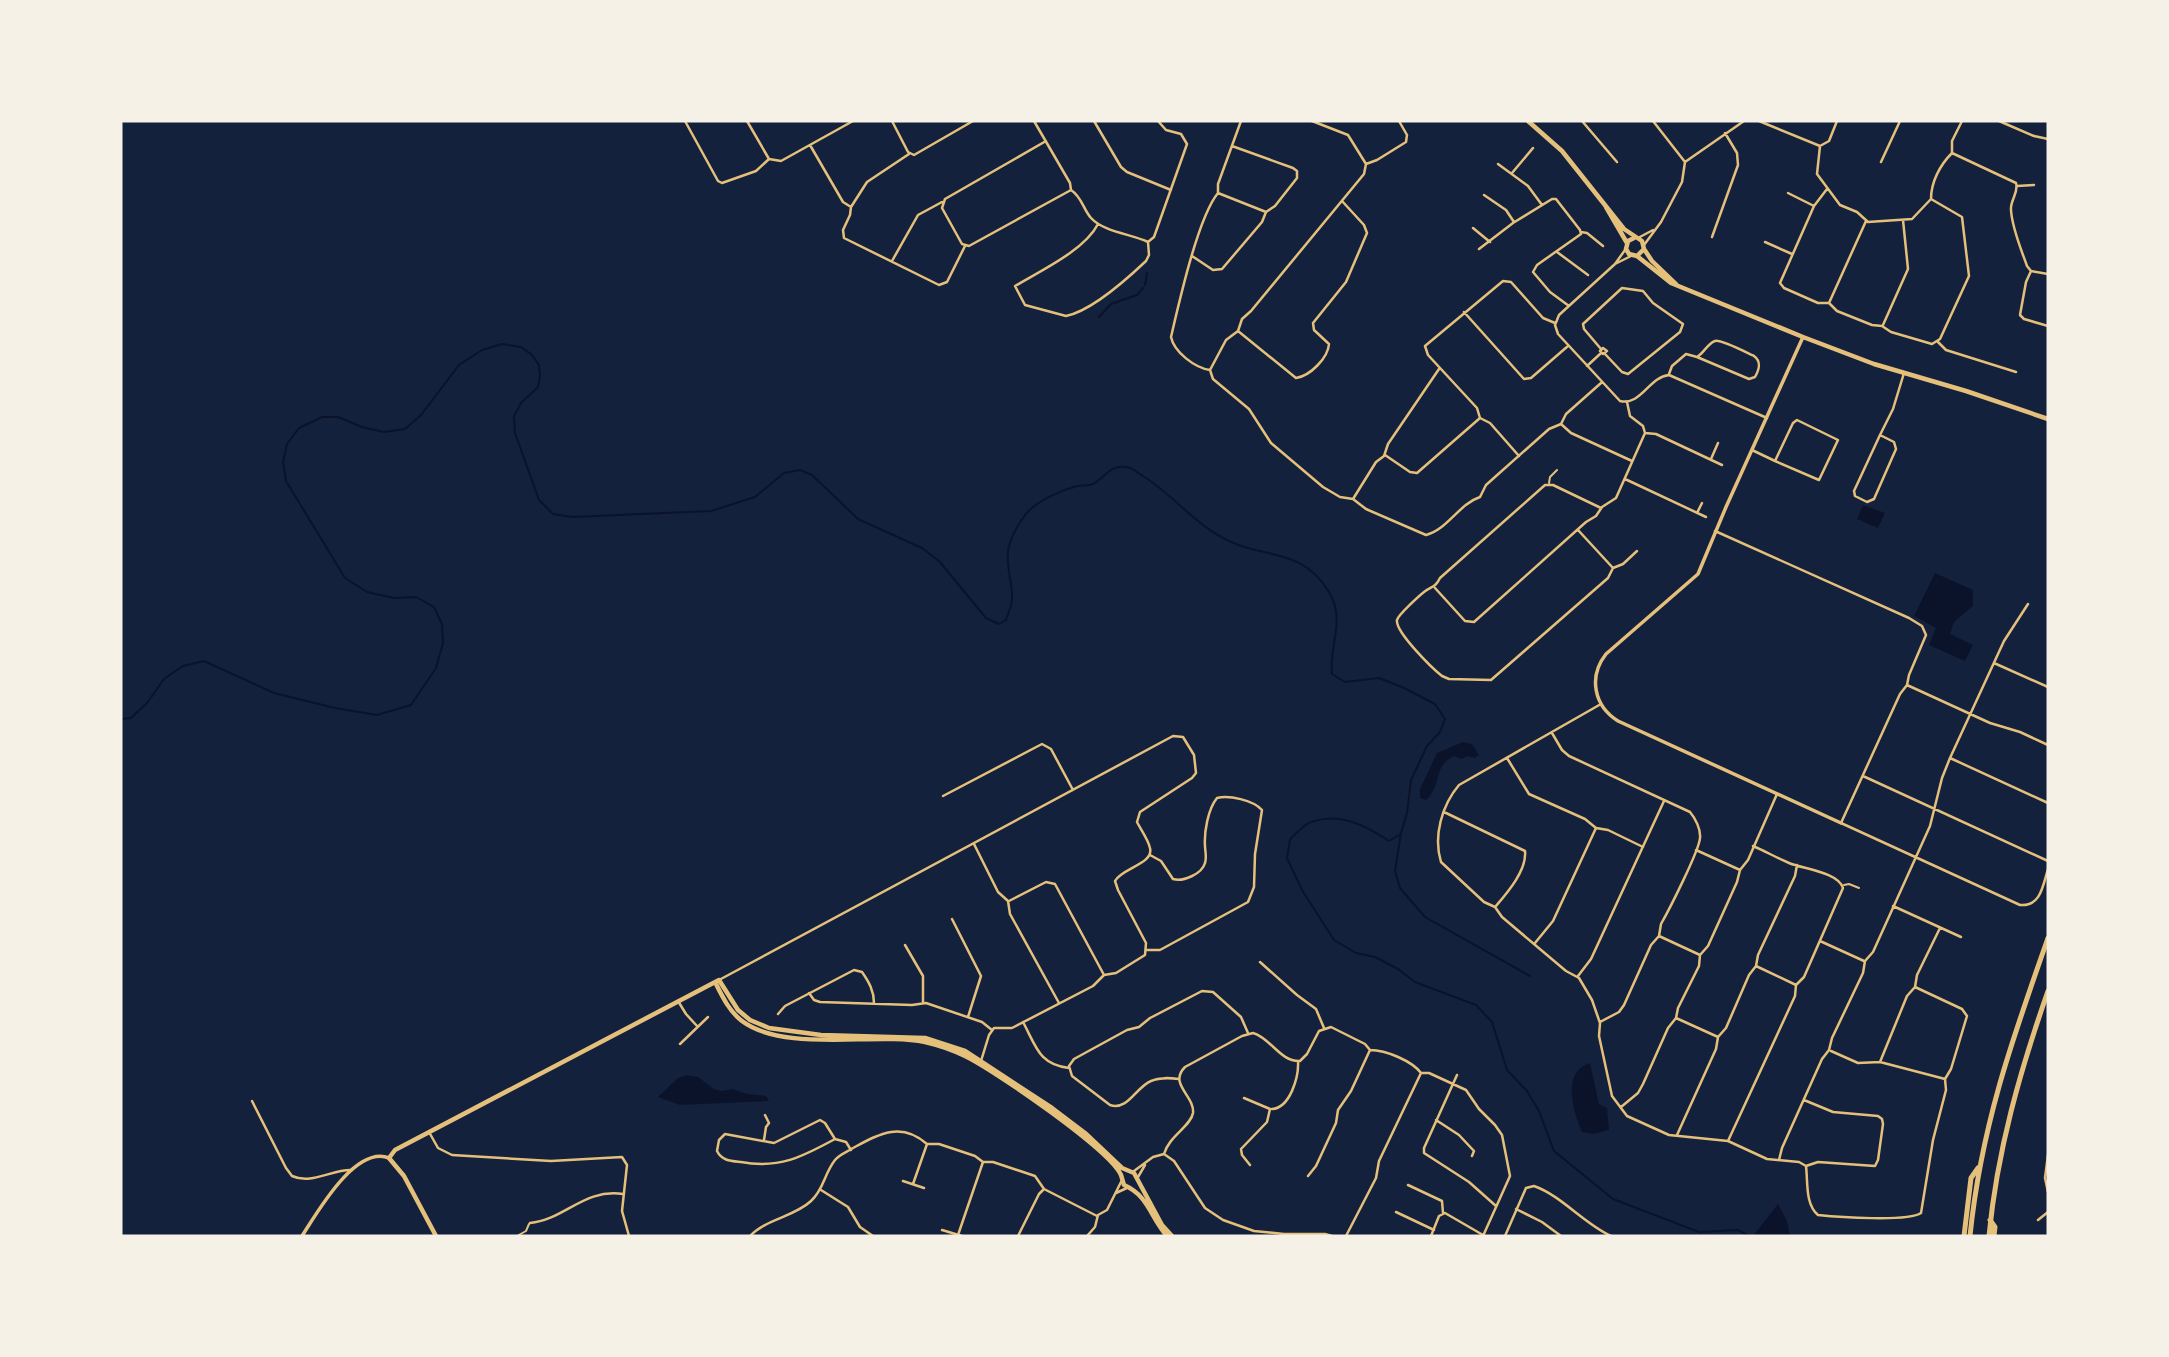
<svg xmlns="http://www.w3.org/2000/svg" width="2169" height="1357" font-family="'Nunito Sans',sans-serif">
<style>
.water{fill:#0b132b}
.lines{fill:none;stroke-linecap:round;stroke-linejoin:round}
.stream{stroke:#0b132b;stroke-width:2}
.service{stroke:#e5c07b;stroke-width:2}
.minor{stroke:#e5c07b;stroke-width:2.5}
.tertiary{stroke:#e5c07b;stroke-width:3.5}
.secondary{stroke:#e5c07b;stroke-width:4.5}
.motorway{stroke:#e5c07b;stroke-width:5}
</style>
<rect width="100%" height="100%" fill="#14213d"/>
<!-- water -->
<path class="water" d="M1863,505l22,8 -7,15 -21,-9z
M1935,573l38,17v16l-19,16 -4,12 23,11 -8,16 -36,-16 7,-17 -22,-12z
M1463,742l9,2 7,11 -4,3 -7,-2 -7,3 -7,-3c-22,11 -11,29 -28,44l-6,-2v-9l17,-36z
M1590,1063l9,41 8,4 2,22 -15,4 -12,-2c-9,-21 -21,-60 8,-69z
M687,1075l11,2 16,12 8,2 10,-2 15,5 19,2 3,5 -89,4 -22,-8 20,-19z
M1778,1204l9,17 3,15h-37z"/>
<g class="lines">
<!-- stream -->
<path class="stream" d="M1145,285l2,-12
M1099,317l12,-13 26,-9 6,-7
M121,719l10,-1 16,-15 17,-24 19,-13 21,-5 70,32 61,15 42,7 34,-10 25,-37 7,-25 -1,-19 -8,-17 -18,-10 -22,1 -27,-6 -22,-14 -59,-97 -3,-19 4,-18 12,-16 23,-11h16l24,10 22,5 21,-3 16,-14 38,-50 23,-15 20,-6 19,3 11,8 7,10 1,11 -2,11 -17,16 -7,13 1,17 24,67 14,14 19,3 139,-6 44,-14 29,-24 16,-3 12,5 46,44 64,29 18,14 46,56 13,6 7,-4c2,-7 6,-14 6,-21 1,-15 -6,-32 -4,-47 1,-13 11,-29 18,-38 10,-13 36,-24 51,-28 5,-1 12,0 16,-2 13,-7 18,-22 37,-16 4,1 9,6 13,8 29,18 50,46 80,62 40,22 78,8 106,54 17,28 0,52 3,82l13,8 34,-4 25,10 31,16 10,15 -5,13 -13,14 -16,34 -4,33 -6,20 -6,38 5,17 25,29 105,59
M1399,835l-10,6c-24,-16 -49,-29 -78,-19 -7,2 -15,12 -21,17l-3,19 15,32 32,50 22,13 19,4 23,12 17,13 61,23 16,17 15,48 20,21 12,20 15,40 59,48 86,33 39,-2 11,6"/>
<!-- service -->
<path class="service" d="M1549,483l1,-6 7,-7
M1844,885l5,-1 10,4
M517,1236l9,-5 3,-7"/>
<!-- minor -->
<path class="minor" d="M685,121l33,60 4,2 34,-12 13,-12
M747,121l22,38
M892,121l16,31 6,3 59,-34
M1034,121l36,62 1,7c11,7 12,19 20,28 13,14 40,16 57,24
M1094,121l27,46 6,5 44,18
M1312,121l36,14 18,29
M1582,121l35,41
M1653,121l32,41
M1759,121l61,25 9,-5 8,-20
M1999,121l35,15 14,3
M1046,141l-101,58 -3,9 20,36 7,2 102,-56
M810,145l33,57 8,5 -1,8 -7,15 1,8 95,47 8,-3 18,-36
M1820,146l-3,28 23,31 17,7 11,10 44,-3 19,-20c0,-17 9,-34 21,-46v-12l10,-20
M1952,153l64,30c3,10 -6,17 -5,27 1,18 10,39 16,56l4,5 17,3
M769,159l12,2 72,-40
M1881,162l19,-41
M1498,164l30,22 14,19
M1512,173l21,-25
M2017,186l17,-1
M1827,189l-13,17 -34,77 4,5 34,15h11l8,8 35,14 10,1 9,6 41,12 8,-5 29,-63 -7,-59 -31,-18
M1218,193l48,19
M1788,193l26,13
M1484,195l22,15 8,12
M851,207l16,-25 42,-28
M1098,224c-13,26 -58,47 -83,62l10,19 41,11c25,-5 61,-37 80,-55l3,-6 -1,-13 6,-5 33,-93 -6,-10 -15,-4 -8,-9
M1473,228l17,14
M1581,232l6,1 16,13
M1712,237l26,-72 -1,-12 -12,-20
M1638,238l15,-8
M1765,242l27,12
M1644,245l17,-23 21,-40 3,-20 59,-41
M1479,249l34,-26 39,-24h4l24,31 1,4 -44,31 -4,7 17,20 19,14
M1625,250l-10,14 -56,51 -4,10 3,9 62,67c21,5 29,-24 49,-26l98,43
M1557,252l31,23
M1192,256l21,14 9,-1 40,-47 4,-10 9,-6 22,-28v-7l-4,-3 -61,-22
M892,261l26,-46 24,-13
M1615,264l16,-8
M2031,271l-5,11 -6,33 4,4 24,7
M1829,303l37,-82
M1464,312l60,67 7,-1 37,-32
M1883,325l25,-56 -5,-49
M1238,331l58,47c14,-2 32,-20 33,-34l-15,-14 -1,-7 33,-41 21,-49 -3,-8 -22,-24
M1938,342l8,8 70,22
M1603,348l4,3 -4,3 -3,-3z
M1601,349l-17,-20 -1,-5 39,-36 21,3 10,12 30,21 -3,8 -52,42 -6,-2 -17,-18
M1587,366l13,-12
M1210,370l3,9 36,30 22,34 52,44 17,10 13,2 13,10 60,26c21,-5 33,-31 54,-38l6,-12 63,-56 12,-5 5,-10 35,-31
M1210,370l16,-30 12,-9 4,-12 9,-8 113,-137 2,-10 11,-4 29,-18 1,-7 -8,-14
M1210,370c-15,-2 -36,-18 -39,-33 8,-34 27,-120 47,-144v-9l23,-63
M1669,374l3,-8 14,-12 11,3 52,22 6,-2c4,-7 7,-15 -1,-21 -7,-3 -33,-17 -39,-15 -7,2 -11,12 -18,16
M1561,424l10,9 61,28
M1645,433l11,1 66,31
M1880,435l-26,56 1,5 12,6 7,-3 22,-50 -2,-7 -14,-7 13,-26 11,-36
M1752,450l23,11 18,-38 4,-3 41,20 -19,40 -44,-19
M1385,455l25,17 7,1 63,-55
M1519,456l-29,-33 -10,-5 -3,-10 -49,-53 -3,-9 78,-65 8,1 32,36 12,5
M1711,459l7,-16
M1625,479l81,38
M1353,499l23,-37 8,-6 4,-12 51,-75
M1601,508l-48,-23h-8l-105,93c-5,10 -8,8 -16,14 -5,4 -26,23 -27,28 -2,12 36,49 45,56l7,3 42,1 117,-102 5,-10 10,-4 14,-13
M1697,513l5,-10
M1578,530l35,38
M1715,531l194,87 13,8 4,9 -17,40 -2,10 -7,9 -59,129 179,82c21,2 23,-20 28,-36
M1435,588l30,33 9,1 112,-100 10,-6 6,-9 14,-9 29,-65 -2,-7 -13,-10 -3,-14
M1994,663l54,24
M1907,685l83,38 30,9 28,13
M1601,704l-142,81c-17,20 -26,51 -18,77l43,40 11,5 7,10 64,54 13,7 13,22 8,23 -1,13 13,60 15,20 42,19 59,6 39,18 32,3 7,4
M1552,733l10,17 7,6 121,56c5,6 11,17 10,26 -1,13 -31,72 -39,86l-2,12 -8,9 -27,60 -5,7 -19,10
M1507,758l22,36 56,25 11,9 12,2 35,17
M1950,758l98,45
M1863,776l185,85
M943,796l99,-52 9,5 22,41
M1444,812l81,39c2,19 -17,41 -29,55
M974,844l24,48 10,9 2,13 49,89
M1696,850l44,20
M1009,901l37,-19 9,2 49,91
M1893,906l68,31
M952,919l29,57 -13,41
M1659,936l41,19
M1820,941l44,20
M1535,943l18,-22 43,-93
M905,945l18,31v26
M1147,950h13l88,-48 6,-15 1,-33 7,-44c-9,-10 -33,-15 -45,-12 -9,11 -13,34 -12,48 0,5 2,11 0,17 -3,11 -22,19 -32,16l-12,-18 -11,-6
M1260,962l37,33 19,14 8,19
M1756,966l40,19
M1578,976l13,-17 73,-158
M719,980l454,-244 10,1 11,18 2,18 -4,5 -52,34 -3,10c4,8 11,17 13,26 4,16 -28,20 -35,33l3,9 28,53 -1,12 -29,18 -12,2 -11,11 -81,42h-18l-5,7 -8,26
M809,993l5,7 6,2 92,3 14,-2 56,19 10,8
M678,1001l8,13 11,12
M778,1014l7,-8 69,-36 8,2c7,10 12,19 12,31
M1676,1018l42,19
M1023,1022c13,24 16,43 46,46
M680,1044l28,-27
M1831,1051l27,12 22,-1 65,17
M1880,1062l27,-66 8,-9 2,-12 23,-47
M1457,1075l-33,73v5l45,29 27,24
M1179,1079c-9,-1 -19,-2 -28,2 -15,6 -23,30 -41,24l-38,-29 -3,-10 5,-7 53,-29 12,-3 11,-9 52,-27 11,1 28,25 7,16
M1244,1098l26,11
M1804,1100l29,12 45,4 4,3 1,5 -5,36 -3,6 -57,-4 -12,4
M252,1101l34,67 6,8c20,9 40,-7 60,-6
M1621,1107l17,-14 5,-9 25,-56 8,-10 2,-10 21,-42 1,-11 8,-9 29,-64 3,-12 8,-10 29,-66
M1272,1109c18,-1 27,-32 26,-48
M1436,1120l23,15 15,16 -2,5
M429,1132l9,16 14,7 99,6 71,-4 5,8 -5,46 7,25
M1677,1135l39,-86 2,-12 8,-9 23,-53 7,-9 2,-11 37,-79 2,-11
M835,1139l-10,-16 -5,-3 -46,23 -49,-9 -6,6 -2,11c5,10 14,10 24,11 38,7 61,-5 94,-23l11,3 5,8
M764,1140l2,-13 3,-4 -4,-8
M1728,1141l67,-145 1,-11 8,-8 39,-89c-5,-16 -40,-19 -54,-25 -12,-5 -24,-12 -36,-17
M1164,1154c5,-18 27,-28 29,-41 2,-17 -25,-29 -8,-46l57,-31 11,-3c18,5 27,29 47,28l7,-7 12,-23 12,-4 34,17 5,6c16,0 42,11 51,23h8l37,17 13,19 16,16 7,10 8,41 -27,60
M2048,1155l-3,23 3,14
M1779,1160l3,-12 40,-89 7,-9 3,-12 31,-65 2,-12 8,-9 57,-126 12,-48 8,-20 54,-117 24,-37
M1250,1165l-8,-10 -1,-6 26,-27 3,-13
M1806,1166c2,16 -1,38 12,49 19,2 90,7 103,-2l12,-73 13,-50 -1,-11 6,-10 16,-53 -5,-7 -47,-22
M1134,1171l19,-14 11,-3 10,7 31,47 18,12 31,11 30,3h41l7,2
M1308,1176l8,-10 20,-43 2,-13 13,-19 19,-41
M1138,1177l7,-12
M903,1181l21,7
M913,1184l14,-40
M1408,1185l34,16 1,12
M821,1190l27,17 12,20 13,9
M1116,1193l13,-6
M1516,1209l26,13 19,14
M1396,1212l38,18
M2038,1220l10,-8
M530,1223c34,-3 54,-35 93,-29
M942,1230l20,6
M958,1235l25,-73
M750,1236c16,-17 44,-19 61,-35 13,-12 13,-27 24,-41 5,-6 12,-8 18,-12 26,-14 48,-27 74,-4h12l36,12 8,6h10l42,14 9,13 53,27
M1018,1236l21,-42 5,-5
M1087,1236l8,-9 3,-12 9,-5 15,-30
M1346,1236l30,-58 3,-17 42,-88
M1431,1236l8,-20 6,-3 38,22
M1505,1236l21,-48 8,-2c28,10 49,37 77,50"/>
<!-- tertiary -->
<path class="tertiary" d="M1803,337l-77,170 -28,67 -92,80c-18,23 -12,52 12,67l223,102
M302,1236c15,-23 53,-91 87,-78"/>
<!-- secondary -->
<path class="secondary" d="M1528,121l34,30 62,78 18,12 2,8 -7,7 -8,-2 -3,-5 2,-8 6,-3
M1606,207l21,36
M1644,249l8,12 24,23
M1637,256l34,27 132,54 71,27 92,27 82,28
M715,982c7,14 14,29 27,39 43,32 132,11 183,21 13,3 28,8 40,14 29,14 144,93 156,119 1,3 2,7 3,10 25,11 26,32 43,51
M436,1236l-32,-60 -15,-18 6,-8 324,-170 19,30 12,10 19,8 52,7 104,3 40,13 87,57 33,25 37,35 12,5 28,52 10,11"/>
<!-- motorway -->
<path class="motorway" d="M1990,1220l5,7 -1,9
M1964,1236l7,-58 7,-10
M1970,1236c11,-109 42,-196 78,-298
M1989,1236c8,-85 31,-165 59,-245"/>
</g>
<!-- border -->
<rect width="2169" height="1357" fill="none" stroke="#f6f1e7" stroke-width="245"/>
</svg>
